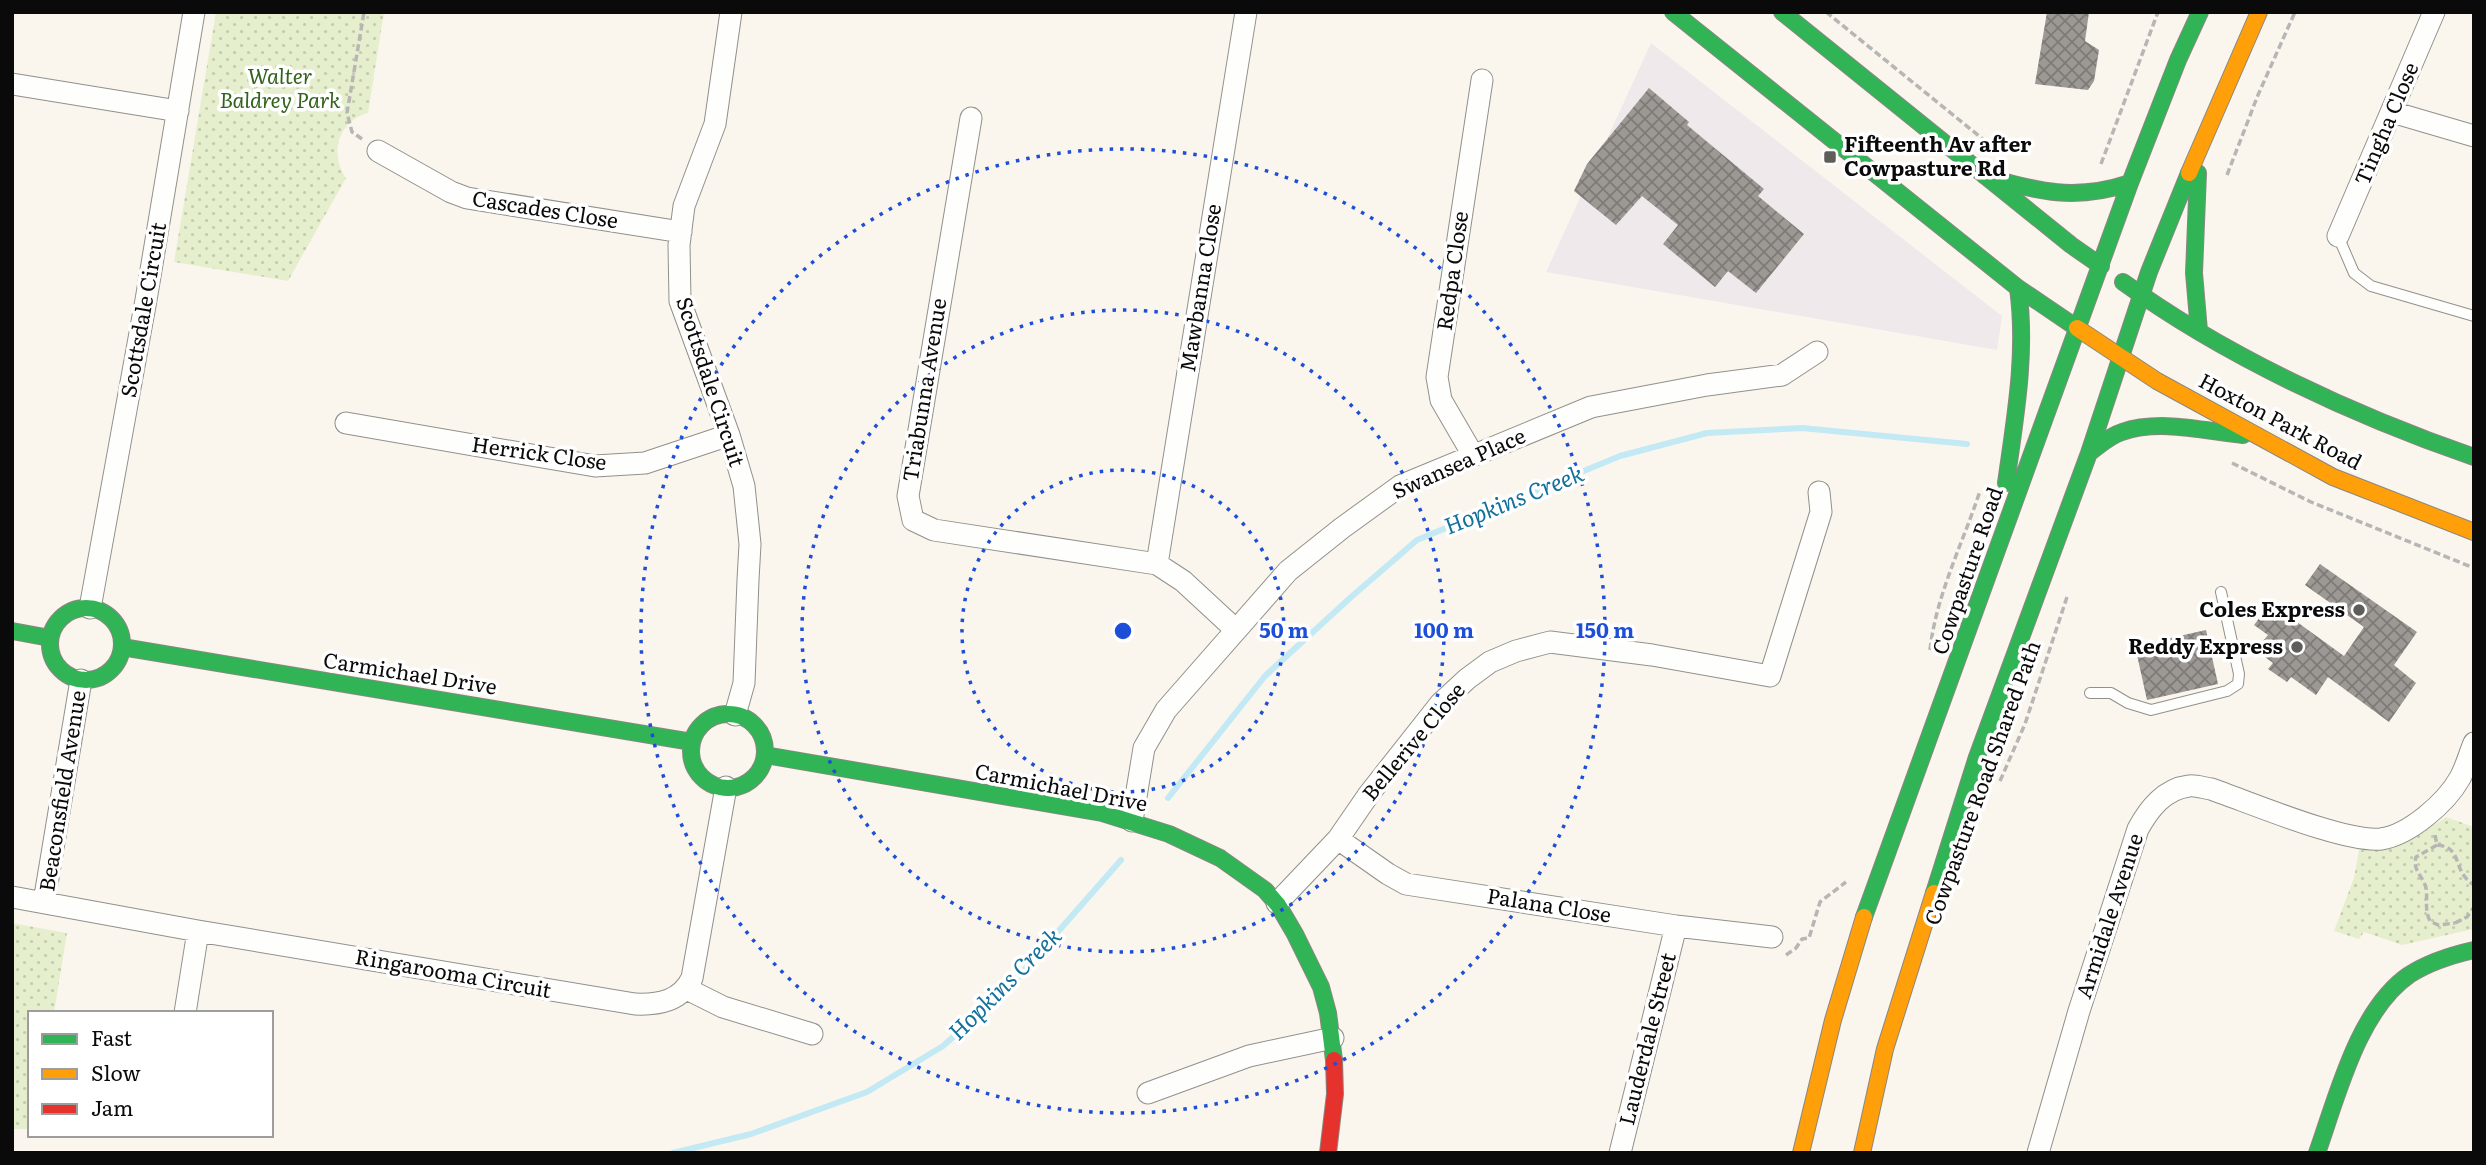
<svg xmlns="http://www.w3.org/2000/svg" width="2486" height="1165" font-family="Literata,serif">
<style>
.industrial{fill:#f0e9eb}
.park{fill:url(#park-dots)}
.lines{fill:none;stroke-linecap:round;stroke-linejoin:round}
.stream{stroke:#c3e9f4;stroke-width:6}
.building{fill:url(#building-cross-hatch)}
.lane-casing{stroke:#92908c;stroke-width:12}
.street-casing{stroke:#92908c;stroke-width:23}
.fast-casing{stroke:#898783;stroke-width:18}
.slow-casing{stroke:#898783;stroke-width:18}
.jam-casing{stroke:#898783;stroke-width:18}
.path{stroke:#b7b6b5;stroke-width:3.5;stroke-dasharray:7 3.5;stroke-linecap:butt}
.lane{stroke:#fefefc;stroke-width:10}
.street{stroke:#fefefc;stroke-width:21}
.fast{stroke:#30b455;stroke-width:16}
.slow{stroke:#ff9f0a;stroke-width:16}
.jam{stroke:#e5322d;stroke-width:16}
.ring{fill:none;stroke:#1d4ed8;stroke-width:3.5;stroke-dasharray:3.5 7}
.poi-dot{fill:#5e5d59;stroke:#fff;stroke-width:2.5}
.labels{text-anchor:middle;stroke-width:7;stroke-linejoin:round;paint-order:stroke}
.park-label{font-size:21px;font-style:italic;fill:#32621b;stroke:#fff}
.street-label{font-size:21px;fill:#0a0a0a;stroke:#fff}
.poi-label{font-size:21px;font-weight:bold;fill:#0a0a0a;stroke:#fff;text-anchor:end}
.water-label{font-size:23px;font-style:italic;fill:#13719c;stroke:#fff}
.centre{fill:#1d4ed8;stroke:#fff;stroke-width:3.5}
.ring-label{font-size:21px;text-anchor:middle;font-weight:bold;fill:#1d4ed8;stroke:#fff;stroke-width:7;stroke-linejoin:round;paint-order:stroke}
</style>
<defs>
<pattern id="park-dots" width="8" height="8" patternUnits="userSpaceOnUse" patternTransform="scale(1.75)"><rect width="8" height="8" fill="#e6efcd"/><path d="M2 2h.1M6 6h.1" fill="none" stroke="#c4ccaf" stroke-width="1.8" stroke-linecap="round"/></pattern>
<pattern id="building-cross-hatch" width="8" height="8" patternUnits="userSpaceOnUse" patternTransform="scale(1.75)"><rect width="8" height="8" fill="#9c9894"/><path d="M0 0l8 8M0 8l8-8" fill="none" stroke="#7d7a77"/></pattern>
</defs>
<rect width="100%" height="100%" fill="#faf6ed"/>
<!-- industrial -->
<path class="industrial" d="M1651,43l351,273 -5,34 -451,-78z"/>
<!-- park -->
<path class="park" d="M216,12h168l-16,101c-30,8 -39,41 -22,65l-58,103 -114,-19z
M2446,817l28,10v102l-72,16 -38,-13 -5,7 -25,-8 20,-53 5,-28c35,-2 59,-13 87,-33z
M12,923l55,10 -13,80h-24v116h-18z"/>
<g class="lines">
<!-- stream -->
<path class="stream" d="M1168,798l97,-122 85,-78 67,-58 203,-84 87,-23 95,-5 165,16
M673,1153l78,-19 116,-42 76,-46 70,-63 108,-123"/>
</g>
<!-- building -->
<path class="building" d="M2047,12h42l-4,29 14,9 -5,31 -6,9 -53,-6z
M1649,88l40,34 -2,3 77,64 -6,7 46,38 -48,59 -28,-22 -13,16 -52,-43 15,-19 -36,-29 -26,29 -42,-34 13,-27z
M2320,564l97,68 -23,33 22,18 -27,39 -61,-45 -12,18 -25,-18 -4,5 -19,-13 5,-6 -8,-6 6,-9 -8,-7 5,-6 -14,-10 17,-22 73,53 20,-29 -59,-42z
M2206,630l12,54 -71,16 -12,-54z"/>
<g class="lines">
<!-- lane casing -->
<g class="lane-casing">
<path id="lane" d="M2338,236l16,37 17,13 103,30
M2090,693h21l17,10 23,7 76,-19 11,-7 1,-10 -18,-82"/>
</g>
<!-- street casing -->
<g class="street-casing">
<path id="street" d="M731,12l-16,112 -31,82 -5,39 1,56 49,134 15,51 6,58 -2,36 -4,103 -9,32
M12,84l166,27
M2392,112l82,24
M971,118l-63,378 5,24 21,10 223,34 26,17 53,49
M378,151l73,41 16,6 214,34
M2338,236l96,-224
M346,423l249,43 50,-3 84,-28
M1473,455l-32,-55 -4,-23 45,-297
M1157,564l89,-552
M90,608l56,-308 48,-288
M1132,821l12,-73 22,-38 122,-139 54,-43 58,-42 191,-79 116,-22 75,-10 35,-23
M1338,839l50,35 18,10 270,42 96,11
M12,897l186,34 437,73c24,1 46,-3 57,-26l34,-191
M44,902l37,-222
M1277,903l61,-64 31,-45 71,-90 27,-25 23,-17 26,-11 34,-9 102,13 118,21 51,-164 -2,-20
M687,989l36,18 89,27
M185,1013l13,-82
M1148,1093l101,-37 84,-18
M1620,1153l56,-227
M2038,1153l41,-142 59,-182c11,-20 26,-40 51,-43 6,-1 15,2 22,3 38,13 134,54 170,50 28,-4 65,-36 79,-61 6,-11 9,-23 14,-35"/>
</g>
<!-- fast casing -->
<g class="fast-casing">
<path id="fast" d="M1673,12l345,276 59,40
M1782,12l289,233 30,21
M2198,173l-4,100 5,58
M1985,176c53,16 91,25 145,7
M2123,282c102,74 232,134 351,175
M2089,453c10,-7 20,-17 33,-21 38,-13 82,-1 121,3
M2006,483c9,-65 21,-129 12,-195
M50 644a36 36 0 1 1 72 0a36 36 0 1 1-72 0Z
M12,631l38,7
M122,647l570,95
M691 751a37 37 0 1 1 74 0a37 37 0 1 1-74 0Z
M765,755l337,58 67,21 51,24 45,32 13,15 17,29 26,53 7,26 6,47
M1934,893l43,-136 112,-304 60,-181 40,-99
M1864,917l266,-734 48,-123 22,-48
M2317,1153c20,-56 41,-143 92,-178 20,-13 43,-20 65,-25"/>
</g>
<!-- slow casing -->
<g class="slow-casing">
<path id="slow" d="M2189,173l70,-161
M2077,328l80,53 176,96 141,55
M1801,1153l32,-133 31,-103
M1862,1153l23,-104 49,-156"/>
</g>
<!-- jam casing -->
<g class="jam-casing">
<path id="jam" d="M1328,1153l7,-59 -1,-34"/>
</g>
<!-- path -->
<path class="path" d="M1826,12l158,128
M362,139l-10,-7 -5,-19 17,-101
M2101,164l57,-152
M2227,175l31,-80 37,-83
M2232,463l79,39 163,66
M1930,650c6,-55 33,-107 50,-159
M2000,781l25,-57 43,-130
M2435,835l2,10c27,2 14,26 37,40
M2437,845l-21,12c-4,13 7,19 10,31 2,12 -2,21 4,33l8,4 17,-2
M2455,923l12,-6 7,-10
M1786,955l10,-7 6,-9 7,-1 11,-36 26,-20"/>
<!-- lane -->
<use href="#lane" class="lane"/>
<!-- street -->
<use href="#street" class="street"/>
<!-- fast -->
<use href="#fast" class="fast"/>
<!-- slow -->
<use href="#slow" class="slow"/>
<!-- jam -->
<use href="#jam" class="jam"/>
</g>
<!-- distance rings -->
<g class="ring">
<circle cx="1123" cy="631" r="161"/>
<circle cx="1123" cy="631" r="321"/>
<circle cx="1123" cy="631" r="482"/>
</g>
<!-- markers -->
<g class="poi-dot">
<rect x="1823" y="150" width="14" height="14" rx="3.5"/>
<circle cx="2359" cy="610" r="7"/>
<circle cx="2297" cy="647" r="7"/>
</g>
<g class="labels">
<!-- park labels -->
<g class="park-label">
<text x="280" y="84">Walter<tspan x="280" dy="24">Baldrey Park</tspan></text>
</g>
<!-- street labels -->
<g class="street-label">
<text transform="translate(2387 124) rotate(-67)" y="7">Tingha Close</text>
<text transform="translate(545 210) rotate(9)" y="7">Cascades Close</text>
<text transform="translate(1453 271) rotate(-82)" y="7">Redpa Close</text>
<text transform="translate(1201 288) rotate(-81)" y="7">Mawbanna Close</text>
<text transform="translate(144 310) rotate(-80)" y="7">Scottsdale Circuit</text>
<text transform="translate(710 382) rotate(72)" y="7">Scottsdale Circuit</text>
<text transform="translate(925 390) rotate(-81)" y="7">Triabunna Avenue</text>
<text transform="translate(2280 422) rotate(28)" y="7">Hoxton Park Road</text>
<text transform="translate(539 454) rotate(8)" y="7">Herrick Close</text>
<text transform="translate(1459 464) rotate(-24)" y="7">Swansea Place</text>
<text transform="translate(1968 571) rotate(-71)" y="7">Cowpasture Road</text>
<text transform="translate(410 674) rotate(9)" y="7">Carmichael Drive</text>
<text transform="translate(1414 742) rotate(-50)" y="7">Bellerive Close</text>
<text transform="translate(1983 783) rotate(-70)" y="7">Cowpasture Road Shared Path</text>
<text transform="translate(1061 788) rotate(11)" y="7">Carmichael Drive</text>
<text transform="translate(63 791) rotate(-81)" y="7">Beaconsfield Avenue</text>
<text transform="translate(1549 906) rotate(9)" y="7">Palana Close</text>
<text transform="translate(2110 916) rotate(-72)" y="7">Armidale Avenue</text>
<text transform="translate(453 974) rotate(10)" y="7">Ringarooma Circuit</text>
<text transform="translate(1648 1039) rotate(-76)" y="7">Lauderdale Street</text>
</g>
<!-- poi labels -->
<g class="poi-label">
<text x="1844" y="152" text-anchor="start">Fifteenth Av after<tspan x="1844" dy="24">Cowpasture Rd</tspan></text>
<text x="2345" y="617">Coles Express</text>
<text x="2283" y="654">Reddy Express</text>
</g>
<!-- water labels -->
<g class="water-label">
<text transform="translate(1514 500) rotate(-22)" y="8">Hopkins Creek</text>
<text transform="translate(1005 984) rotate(-45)" y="8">Hopkins Creek</text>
</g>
</g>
<circle cx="1123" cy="631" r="10" class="centre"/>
<g class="ring-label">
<text x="1284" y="638">50 m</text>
<text x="1444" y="638">100 m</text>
<text x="1605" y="638">150 m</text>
</g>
<!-- border -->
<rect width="2486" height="1165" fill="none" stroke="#0a0a0a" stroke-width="28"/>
<!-- legend -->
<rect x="28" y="1011" width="245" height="126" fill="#ffffff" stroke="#9d9d9d" stroke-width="2"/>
<rect x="42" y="1034" width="35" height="10" fill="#30b455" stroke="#9d9d9d" stroke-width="2"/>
<text x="91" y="1046" font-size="21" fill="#0a0a0a">Fast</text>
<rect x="42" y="1069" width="35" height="10" fill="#ff9f0a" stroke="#9d9d9d" stroke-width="2"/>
<text x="91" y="1081" font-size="21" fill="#0a0a0a">Slow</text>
<rect x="42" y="1104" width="35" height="10" fill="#e5322d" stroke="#9d9d9d" stroke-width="2"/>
<text x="91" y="1116" font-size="21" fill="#0a0a0a">Jam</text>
</svg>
